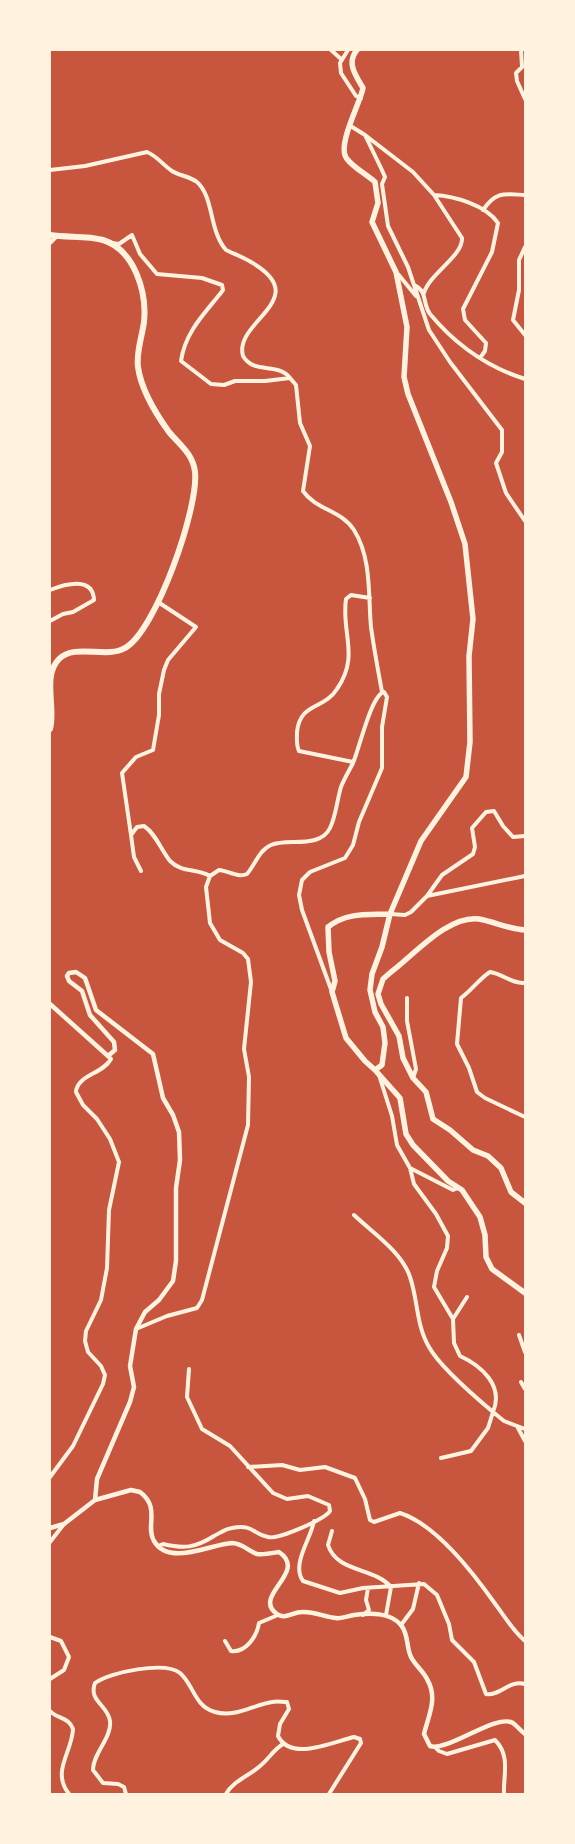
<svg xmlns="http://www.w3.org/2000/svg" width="575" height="1844" font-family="'DM Sans',sans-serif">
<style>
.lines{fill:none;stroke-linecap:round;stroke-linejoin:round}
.minor{stroke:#fff3e0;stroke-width:4}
.tertiary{stroke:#fff3e0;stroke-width:4.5}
.primary{stroke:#fff3e0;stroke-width:5.5}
.trunk{stroke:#fff3e0;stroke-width:6}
</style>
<rect width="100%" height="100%" fill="#c8553d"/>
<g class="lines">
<!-- minor -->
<path class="minor" d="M331,50l10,9
M348,50l-8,13 1,10 15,23 5,2
M521,50l1,17 -6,6 1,8 8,18
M349,125l16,10 16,33 4,9 -3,7 6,42 20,41 21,63 21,32 52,68v22l-6,11 10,30 19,28
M365,135l48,37 21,23 28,43c1,18 -32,35 -38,55
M50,170l35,-4 62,-14c10,4 16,13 25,19 8,5 17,5 25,11 17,15 12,49 29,68 8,4 17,7 25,12 64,37 -18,59 -8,94 11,19 35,6 47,22
M434,195c20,1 52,10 64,28l-6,29 -29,57 2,11 21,23 -1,8 -5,7
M483,210c13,-19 21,-16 42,-15
M50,243l7,-7
M112,243l7,1 13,-9 8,19 17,20 45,4 20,7 1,5 -3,4c-17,21 -35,39 -39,67l30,23 13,1 11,-4h30l25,-3 6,7 4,38 10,23 -7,45c13,19 38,19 51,39 18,29 14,65 17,97 3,22 7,43 11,65
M525,247l-6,13v30l-6,30 12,15
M398,274l18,22
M414,285c14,6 8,18 16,29 25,30 57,53 95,65
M50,590c15,-6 43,-14 44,10l-21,12 -10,2 -13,7
M158,602l38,25 -28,33 -4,10 -5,24v21l-6,35 -17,7 -14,16 9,62 6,-8 7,-1c12,8 17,24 26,35 12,12 26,7 40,15
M353,762l-54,-11c-3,-6 -2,-12 -2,-19 3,-30 27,-22 40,-43 23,-33 4,-56 9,-90l5,-4 19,3
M131,835l3,22 7,14
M427,896l98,-20
M390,914l15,1 6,-3 16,-16 15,-21 31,-21 2,-7 -3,-19 14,-16 8,-1 9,15 10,11 12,-1
M525,983c-14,1 -21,-9 -35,-11 -10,6 -18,18 -29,26l-4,46 12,24 8,24 8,6 40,19
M407,998v23l9,48 -3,9
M379,1075l13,41 5,29 13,23 4,16 22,30 12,22 -1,12 -10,23 -3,16 19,32 1,24 6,13c22,10 44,30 33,56l11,9 21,8
M410,1168l43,22 5,-2
M354,1215c19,18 48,37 56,62 8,23 6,48 19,70 11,20 45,49 64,65l-5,16 -17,23 -30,7
M453,1319l14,-22
M136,1329l31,-13 30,-8 5,-8 46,-175 1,-48 -5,-28 7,-67 -3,-23 -5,-6 -23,-13 -10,-17 -4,-36 4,-11 9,-6c10,1 19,8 28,4 8,-9 12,-24 24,-29 17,-7 49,4 59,-17 6,-12 7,-28 11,-41 3,-8 8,-16 12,-24 6,-13 18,-68 31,-71l3,5 -5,30v41l-23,54 -6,23 -8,13 -35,14 -8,8 -3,15 3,15 30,82
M519,1335l6,17
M521,1382l4,7
M518,1428l7,13
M248,1467l34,-2 18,5 25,-3 30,11 10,21 5,21 4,2 26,-9c37,12 74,61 96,92 9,12 17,26 29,36
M50,1477l23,-31 30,-62 2,-9 -4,-9 -13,-14 -3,-11 1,-10 15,-31 6,-32 2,-58 10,-48 -9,-23 -13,-20 -14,-14 -7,-13c1,-17 27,-18 35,-33l-3,-3
M314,1521c-3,18 -23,43 -11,60l37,12 23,-5 61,-4 13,11 12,29 3,16 22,22 12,32c13,3 24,-15 39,-10
M332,1531l-4,14c9,28 46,22 63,42l-5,28
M50,1542l14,-18
M158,1546l5,-2c21,5 32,4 51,-8 6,-3 11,-7 18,-8 22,-4 20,6 36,9 10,3 57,-18 62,-26l-1,-6 -21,-9 -21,3 -14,-6 -43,-47 -28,-17 -15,-32 2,-28
M363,1615l6,-5 -3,-10 2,-12
M401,1625l12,-16 6,-26
M50,1637l11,4 8,16 -5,13 -14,9
M225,1641l6,10c15,2 26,-15 28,-28l19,-8
M50,1711c7,8 19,6 23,18 -1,24 -22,42 -4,65
M435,1747l4,4 8,3 48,-14c16,16 8,36 9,54
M126,1794l-2,-7 -6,-3 -15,-1 -10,-13c0,-17 19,-32 17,-49 -2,-16 -22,-20 -15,-38 15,-11 70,-22 85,-10 14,12 14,33 35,39 20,6 38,-7 57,-10 5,-1 10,0 15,0l2,7 -9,15 -2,12c13,26 55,6 76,1l6,2 1,4 -32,51
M226,1794c7,-13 23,-18 34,-28 9,-7 13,-16 23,-22"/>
<!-- tertiary -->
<path class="tertiary" d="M50,1004l58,52 7,-6 -1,-8 -24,-27 -8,-24 -13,-10 -2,-5 2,-3 7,-1 9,6 11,32 57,44 10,44 10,17 6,17 1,28 -4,28v73l-3,20 -14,19 -14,12 -9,17 -6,37 4,21 -4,15 -33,77 -2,21 36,-10 9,2c21,16 5,34 14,49 15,26 57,3 78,2 10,0 16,8 25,11 6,1 16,-1 22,-2 30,20 -28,44 -2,62 8,6 16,-2 25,-2 11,-1 23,5 34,6 6,1 12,-2 18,-3 16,-2 36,-3 47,10 8,10 5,22 10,32 4,8 12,14 16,22 11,19 2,35 -3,55l6,12c18,6 66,-33 83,-23 4,3 8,8 12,11
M50,1528l14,-4 31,-24"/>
<!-- primary -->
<path class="primary" d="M357,50c-11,13 -1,26 6,38 -3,16 -27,58 -16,71 7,9 19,15 28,23l3,21 -6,19 24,50 11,55 -3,50 4,17 43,108 14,42 8,75 -4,37 1,86 -4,35 -45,64 -31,73 -8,33 -10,27 -2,16 5,22 8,15 2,16 -3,22 -7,5 25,28 6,36 7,11 35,36 14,9 18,27 5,18 1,22 6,12 33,24
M525,930c-16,-1 -30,-8 -46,-11 -31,-4 -64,35 -88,53l-8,7 -5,15 3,10 18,32 4,22 10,20 13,14 7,27 17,11 23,20 15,6 13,12 10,24 14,11
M375,1070l-10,-9 -19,-23 -14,-46 3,-11 -6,-29 -1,-25c19,-15 39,-12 62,-13"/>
<!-- trunk -->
<path class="trunk" d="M50,235c17,3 36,0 53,5 32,10 44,53 41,82 -2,15 -8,30 -6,45 3,22 18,47 31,65 11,13 24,22 26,40 4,35 -39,159 -70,176 -19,11 -50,-5 -66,11 -17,17 -3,49 -9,70"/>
</g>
<!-- border -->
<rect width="575" height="1844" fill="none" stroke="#fff3e0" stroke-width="102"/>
</svg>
